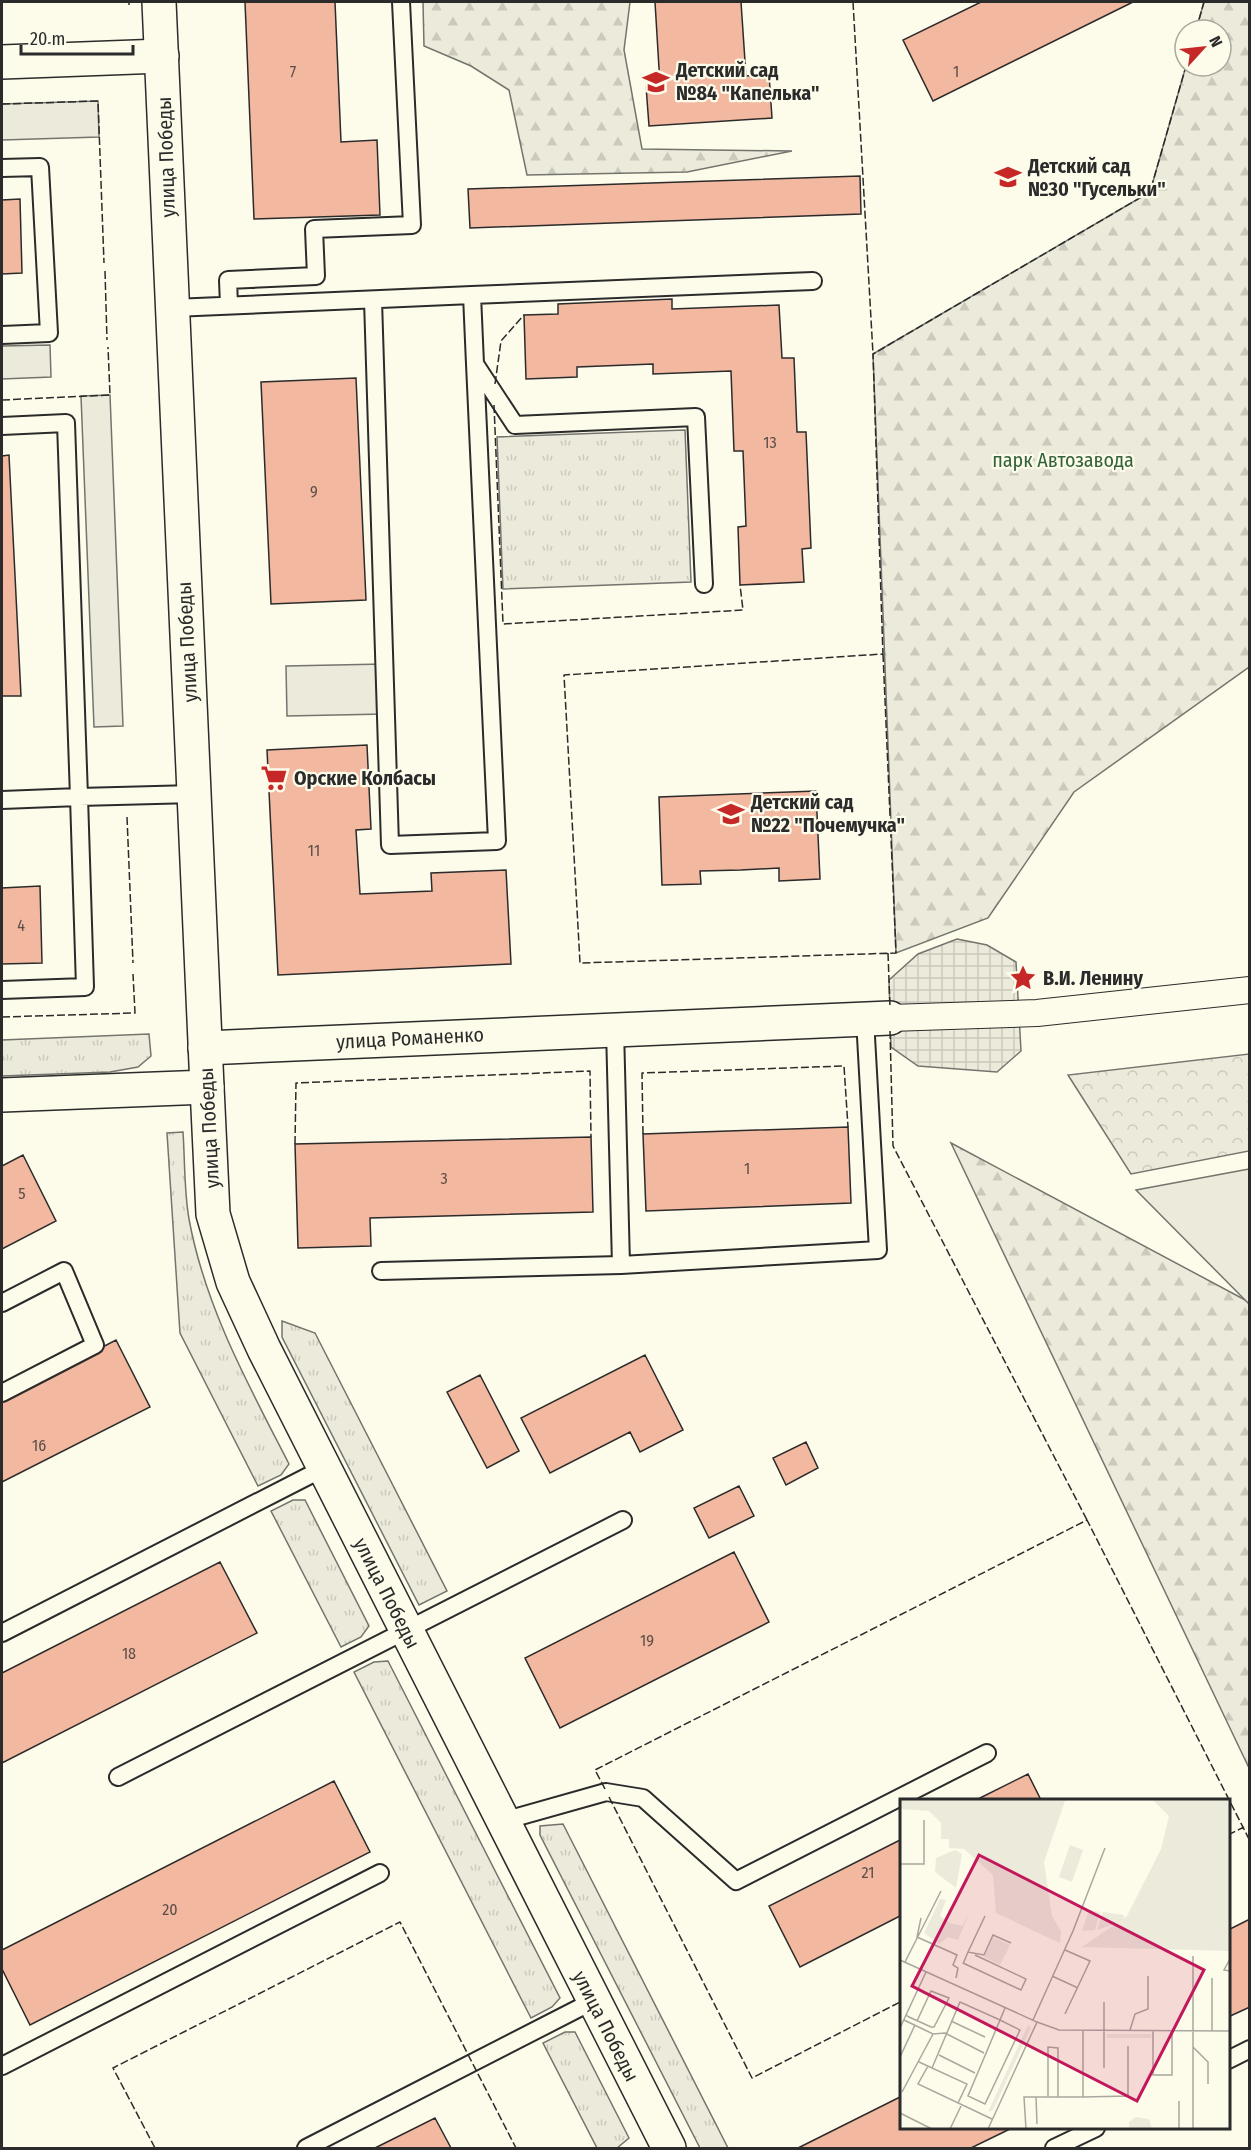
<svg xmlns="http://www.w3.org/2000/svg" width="1251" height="2150" font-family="'Fira Sans Condensed',sans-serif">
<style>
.grass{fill:url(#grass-tufts);stroke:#74746e;stroke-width:1.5}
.forest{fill:url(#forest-firs);stroke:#74746e;stroke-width:1.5}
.park{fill:url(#park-crowns);stroke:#74746e;stroke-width:1.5}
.garden{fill:#ecebdb;stroke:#74746e;stroke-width:1.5}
.parking{fill:#eceadb;stroke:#74746e;stroke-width:1.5}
.plaza{fill:url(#plaza-grid);stroke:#74746e;stroke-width:1.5}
.building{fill:#f2b8a0;stroke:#2b2b2b;stroke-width:1.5}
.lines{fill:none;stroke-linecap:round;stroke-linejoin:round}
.service-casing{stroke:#2b2b2b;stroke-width:20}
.pedestrian-casing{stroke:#2b2b2b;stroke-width:28}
.minor-casing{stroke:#2b2b2b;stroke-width:36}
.tertiary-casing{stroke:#2b2b2b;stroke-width:36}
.secondary-casing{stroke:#2b2b2b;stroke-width:36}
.service{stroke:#fdfbea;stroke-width:16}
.pedestrian{stroke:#fdfbea;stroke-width:26}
.minor{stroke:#fdfbea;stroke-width:33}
.tertiary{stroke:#fdfbea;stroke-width:33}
.secondary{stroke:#fdfbea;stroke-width:33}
.fence{stroke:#2b2b2b;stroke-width:1.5;stroke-dasharray:8 3;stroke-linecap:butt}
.labels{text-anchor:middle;stroke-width:4.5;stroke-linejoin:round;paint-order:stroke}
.number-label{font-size:16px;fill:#5d4e48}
.poi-label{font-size:20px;font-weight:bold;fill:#2b2b2b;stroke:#fdfbea;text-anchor:start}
.street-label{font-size:20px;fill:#2b2b2b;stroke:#fdfbea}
.park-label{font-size:20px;fill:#34623c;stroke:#fdfbea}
.inset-road{fill:none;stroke:#a9a89e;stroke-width:1.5}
.view{fill:#c2185b;fill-opacity:0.15;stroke:#c2185b;stroke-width:3}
.inset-edge{fill:none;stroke:#2b2b2b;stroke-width:3}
</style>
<defs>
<pattern id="grass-tufts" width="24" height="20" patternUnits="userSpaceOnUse" patternTransform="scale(1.5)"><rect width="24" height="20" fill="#ecebdb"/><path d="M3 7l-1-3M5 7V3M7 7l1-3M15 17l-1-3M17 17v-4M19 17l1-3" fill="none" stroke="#cbcabc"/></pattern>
<pattern id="forest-firs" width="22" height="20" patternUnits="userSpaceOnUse" patternTransform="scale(1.5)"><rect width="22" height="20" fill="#ecebdb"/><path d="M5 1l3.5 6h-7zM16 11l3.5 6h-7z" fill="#cbcabc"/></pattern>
<pattern id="park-crowns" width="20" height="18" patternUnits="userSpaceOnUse" patternTransform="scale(1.5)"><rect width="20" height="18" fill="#ecebdb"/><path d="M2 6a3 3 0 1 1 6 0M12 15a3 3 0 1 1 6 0" fill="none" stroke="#cbcabc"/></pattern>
<pattern id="plaza-grid" width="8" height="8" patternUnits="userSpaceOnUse" patternTransform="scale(1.5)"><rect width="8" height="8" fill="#eceadb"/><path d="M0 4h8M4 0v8" fill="none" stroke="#cbc9bc"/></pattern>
</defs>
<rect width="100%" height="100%" fill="#fdfbea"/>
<!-- grass -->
<path class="grass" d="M685,430l6,152 -188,7 -6,-152z
M149,1034l2,22 -13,11 -28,5 -108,4v-36z
M183,1132c2,29 1,59 6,87 16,88 60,167 100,245l-8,11 -23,11 -78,-153 -13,-200z
M282,1321l33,12 132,258 -28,14 -137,-268z
M293,1500h12l64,126 -8,11 -20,10 -70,-136z
M388,1661l172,337 -8,9 -21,11 -177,-346 20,-10z
M563,1824l165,324h-28l-160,-313v-9z
M565,2032h10l54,106 -12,10h-20l-54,-105z"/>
<!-- forest -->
<path class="forest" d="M423,2h207l-6,48 18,99 150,2 -105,21 -160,3 -18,-85 -38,-24 -47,-20z
M1204,2h45v665l-175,125 -86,126 -92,35 -23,-599 277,-162 36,-126h35v-36h-25z
M951,1143l298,159v466z"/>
<!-- park -->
<path class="park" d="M1249,1054v97l-118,23 -63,-99z"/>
<!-- garden -->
<path class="garden" d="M1249,1169h1l-1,135 -113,-114z"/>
<!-- parking -->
<path class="parking" d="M98,101l1,36 -97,3v-36z
M50,345l1,32 -49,2v-33z
M110,395l13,331 -29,1 -13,-331z
M384,664l1,50 -98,2 -1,-50z"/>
<!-- plaza -->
<path class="plaza" d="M957,939l30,6 29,17 5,89 -24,21 -79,-6 -27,-19 -2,-67 29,-26z"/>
<!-- building -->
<path class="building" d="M245,2h90l6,140 36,-2 3,75 -126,4z
M655,2h86l5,74 23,-2 3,44 -123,8 -3,-40 14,-1z
M981,2h152l-200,99 -30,-61z
M860,176l1,38 -391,14 -2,-39z
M20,199l2,74 -20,1v-74z
M672,299v10l107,-4 3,53h12l3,74h9l5,116 -9,1 2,33 -64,3 -2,-58 8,-1 -3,-75h-9l-3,-80 -78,3v-10l-76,3v10l-51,2 -2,-64 34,-1v-10z
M356,378l10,222 -95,4 -10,-222z
M9,455l12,241h-19v-240z
M367,745l4,84 -15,1 4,64 72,-3 -1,-18 75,-3 5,94 -233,11 -11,-225z
M816,791l4,88 -41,2v-13l-38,2 -41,1 1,13 -39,1 -3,-88z
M40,886l2,77 -40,1v-76z
M848,1127l3,76 -205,8 -3,-77z
M591,1137l2,75 -223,6 1,28 -73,2 -3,-104z
M23,1155l33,66 -54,28v-83z
M116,1340l34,67 -148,75v-83z
M645,1355l38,75 -43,22 -10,-20 -80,41 -29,-55z
M480,1375l39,76 -32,17 -40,-76z
M806,1442l12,26 -32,17 -13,-27z
M739,1486l15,30 -45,22 -15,-30z
M734,1552l35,70 -209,106 -35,-70z
M220,1562l37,71 -255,130v-90z
M1028,1774l13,26h-65z
M334,1781l36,71 -340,173 -28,-56v-19z
M902,1839v76l-102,52 -31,-61z
M1250,1919v88l-22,10v-87z
M902,2096v32h110l-41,20h-173z
M435,2118l16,30h-76z"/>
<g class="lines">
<!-- service casing -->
<g class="service-casing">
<path id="service" d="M2,168l38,-1 9,166 -47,2
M472,295l341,-14
M373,300l17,545 107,-4 -22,-477
M229,305l-1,-25 88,-4 -2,-47 98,-4 -11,-223
M173,308l299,-13 3,69 40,61 181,-8 8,167
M2,426l64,-3 13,374 115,-3
M2,800l77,-3 6,190 -83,3
M615,1029l6,236
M381,1271l240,-6 257,-15 -13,-231
M2,1303l62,-32 31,74 -93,48
M2,1633l322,-165
M118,1777l505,-257
M503,1821l103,-29 37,6 93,83 251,-128
M1228,2060l22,-11
M2,2066l378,-193
M306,2148l287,-147
M1054,2148l42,-20"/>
</g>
<!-- pedestrian casing -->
<g class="pedestrian-casing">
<path id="pedestrian" d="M890,1018l147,-5 213,-23"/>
</g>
<!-- minor casing -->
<g class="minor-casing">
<path id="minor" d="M205,1048l685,-30"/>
</g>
<!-- tertiary casing -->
<g class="tertiary-casing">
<path id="tertiary" d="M2,62l160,-6
M207,1087l6,127 20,68 31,67 405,799"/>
</g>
<!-- secondary casing -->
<g class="secondary-casing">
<path id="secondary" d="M2,1095l205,-8 -48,-1085"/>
</g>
<!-- service -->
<use href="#service" class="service"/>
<!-- pedestrian -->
<use href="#pedestrian" class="pedestrian"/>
<!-- minor -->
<use href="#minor" class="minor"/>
<!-- tertiary -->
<use href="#tertiary" class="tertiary"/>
<!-- secondary -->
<use href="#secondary" class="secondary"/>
<!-- fence -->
<path class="fence" d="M129,2v3
M853,2l20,352
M1196,30l8,-28
M2,104l96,-3 6,162
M105,271l2,69
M495,384l6,-43 23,-26
M2,400l108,-5 -2,-48
M494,405l9,219 240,-14 -3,-25
M883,654l13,299 -316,10 -16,-288z
M883,656l-10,-302 277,-162 36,-126
M127,817l6,146
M888,953l2,54
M2,1017l133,-4 -2,-39
M890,1031l3,115 194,374
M643,1134l-1,-61 202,-7 4,61
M295,1144l1,-61 294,-12 1,66
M605,1789l-10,-19 492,-250 163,321
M609,1797l143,281 150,-77
M1228,1835l16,-8
M155,2148l-42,-80 287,-146 116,226"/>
</g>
<!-- icons -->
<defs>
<g id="school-bare" transform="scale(2.07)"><path d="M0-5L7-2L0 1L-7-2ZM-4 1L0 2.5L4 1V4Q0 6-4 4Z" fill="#c62828" stroke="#fdfbea" stroke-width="2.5" paint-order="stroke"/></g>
<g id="supermarket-bare" transform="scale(2.07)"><path d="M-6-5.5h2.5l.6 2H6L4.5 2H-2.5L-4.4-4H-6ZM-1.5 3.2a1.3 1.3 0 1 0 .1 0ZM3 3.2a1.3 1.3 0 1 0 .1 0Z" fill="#c62828" stroke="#fdfbea" stroke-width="2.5" paint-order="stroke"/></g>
<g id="sight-bare" transform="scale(2.07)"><path d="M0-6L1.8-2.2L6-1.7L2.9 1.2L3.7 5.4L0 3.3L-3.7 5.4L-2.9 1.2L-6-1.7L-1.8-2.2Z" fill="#c62828" stroke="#fdfbea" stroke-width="2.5" paint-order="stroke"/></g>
</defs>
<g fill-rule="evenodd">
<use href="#school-bare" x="656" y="82"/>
<use href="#school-bare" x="1008" y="177"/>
<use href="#supermarket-bare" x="274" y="778"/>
<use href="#school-bare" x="731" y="814"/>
<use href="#sight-bare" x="1023" y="978"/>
</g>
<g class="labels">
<!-- number labels -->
<g class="number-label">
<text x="293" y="77">7</text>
<text x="956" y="77">1</text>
<text x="770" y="448">13</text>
<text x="314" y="497">9</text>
<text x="314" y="856">11</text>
<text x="21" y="931">4</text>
<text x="747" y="1174">1</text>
<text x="444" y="1184">3</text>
<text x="22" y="1199">5</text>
<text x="39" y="1451">16</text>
<text x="647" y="1646">19</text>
<text x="129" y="1659">18</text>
<text x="868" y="1878">21</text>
<text x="170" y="1915">20</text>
</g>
<!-- poi labels -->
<g class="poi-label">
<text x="676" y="77">Детский сад<tspan x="676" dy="23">№84 "Капелька"</tspan></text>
<text x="1028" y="173">Детский сад<tspan x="1028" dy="23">№30 "Гусельки"</tspan></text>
<text x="294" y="785">Орские Колбасы</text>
<text x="751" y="809">Детский сад<tspan x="751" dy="23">№22 "Почемучка"</tspan></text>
<text x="1043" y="985">В.И. Ленину</text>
</g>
<!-- street labels -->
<g class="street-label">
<text transform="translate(166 157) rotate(-92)" y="7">улица Победы</text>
<text transform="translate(187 642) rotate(-93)" y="7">улица Победы</text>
<text transform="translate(410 1038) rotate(-3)" y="7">улица Романенко</text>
<text transform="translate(209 1128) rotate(-93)" y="7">улица Победы</text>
<text transform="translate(387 1593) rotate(63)" y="7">улица Победы</text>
<text transform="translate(606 2026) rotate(63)" y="7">улица Победы</text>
</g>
<!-- park labels -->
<g class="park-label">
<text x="1063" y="467">парк Автозавода</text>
</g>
</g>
<!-- overview -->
<g transform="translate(900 1799)">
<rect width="330" height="330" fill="#fdfbea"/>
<path d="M93,138l17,8 -10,20 -16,-8zM128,226l3,3 -38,82 -5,2zM207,235h44l1,4h-46z" fill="#ecebdb"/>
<path d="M0,0h171l-6,2 -21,61 8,54 9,15 -1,12 -64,-30 -3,-38 -29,-26 -15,-1v-9h-8v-16l-12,-12 -29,-2zM252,0h78v152l-148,-4 45,-31 34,-67 8,-33zM55,51l7,4 -6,34 -21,-16 1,-14zM40,100l6,1 -6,16 10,7 12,3 8,-15 -12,29 -10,-3 -9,7 -15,-11z" fill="#ecebdb"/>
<path d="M170,46l13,5 -11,32 -13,-5zM189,111l11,2 -5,18 -13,1z" fill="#ecebdb"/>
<path d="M203,113l21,3 -2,7 -25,8zM236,318l13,2 3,10h-23v-7z" fill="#ecebdb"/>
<path class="inset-road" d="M0,65h24v-44M21,119l-4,19 40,18 -4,10 5,3 -2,10M165,151l25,11 -25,53M68,153l17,-36M330,160l-6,11 6,1M0,161l137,62 -49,107M5,163l36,-71M63,164l58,27 5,-11 -51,-24M63,165l5,-12 16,3 9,-20 18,8M152,177l26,12M312,179v53M204,203v66M6,216l3,2 22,10h3l15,-29 -18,-7 -14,30M4,221l29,14 12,-1 39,20M100,221l20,10 -35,74 -17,-8zM133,221l40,-89 32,-83M51,222l34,16M137,223l22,8 171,1M0,229l26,-56M230,231l5,-16 13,-5v-33M253,232v44h19v-44M293,248l15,15v22M39,256l36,18M0,258l15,-32M19,263l48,22 -9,19M28,267l-10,18 74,35M32,269l28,-66 40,18 5,-12M2,293l31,-58M136,298l1,27M148,298v-50l10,1v49M183,298l45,-1v-50M279,302v28M0,314l32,16M50,330l12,-25M126,330l-2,-32h59v-67M293,330v-173"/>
<path class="view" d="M79,56l225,115 -67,131 -225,-115z"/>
<rect width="330" height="330" class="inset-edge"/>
</g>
<!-- border -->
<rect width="1251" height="2150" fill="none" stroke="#2b2b2b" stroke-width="6"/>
<!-- north arrow -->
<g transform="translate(1203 48) rotate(63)"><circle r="28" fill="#fdfbea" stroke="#a9a89e" stroke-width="1.5"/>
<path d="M0-4.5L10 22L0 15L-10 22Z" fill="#c62828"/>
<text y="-9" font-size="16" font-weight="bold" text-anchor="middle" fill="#2b2b2b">N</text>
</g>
<!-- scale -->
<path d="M21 45v9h112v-9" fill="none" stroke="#2b2b2b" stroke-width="3"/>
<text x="30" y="45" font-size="18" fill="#2b2b2b" stroke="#fdfbea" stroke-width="4.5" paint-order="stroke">20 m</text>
</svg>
